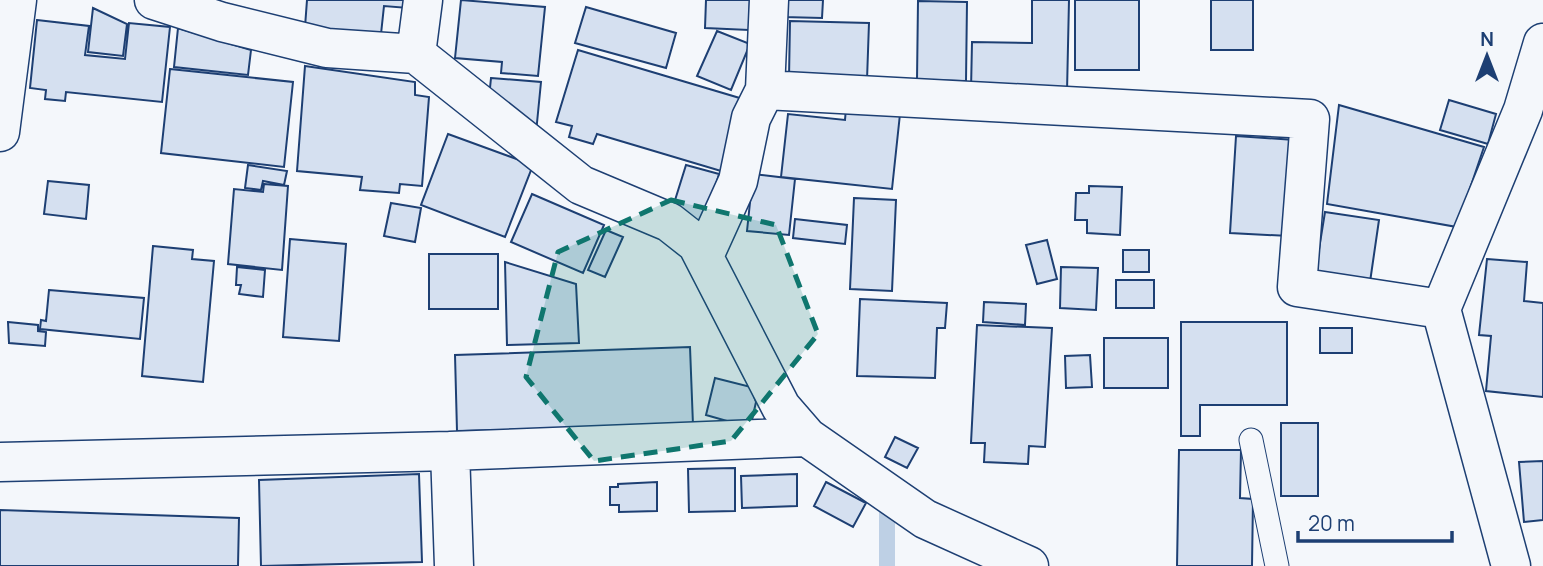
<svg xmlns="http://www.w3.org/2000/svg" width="1543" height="566" font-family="Manrope,sans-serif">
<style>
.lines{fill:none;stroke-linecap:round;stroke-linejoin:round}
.stream{stroke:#bed0e5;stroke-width:16}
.building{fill:#d5e0f0;stroke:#1d3f73;stroke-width:2}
.service-casing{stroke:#1d3f73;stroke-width:25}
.minor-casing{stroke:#1d3f73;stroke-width:41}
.service{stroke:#f4f7fb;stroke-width:23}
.minor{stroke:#f4f7fb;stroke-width:38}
.marked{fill:#0f766e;fill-opacity:0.2;stroke:#0f766e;stroke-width:5;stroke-dasharray:14 9;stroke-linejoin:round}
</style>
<rect width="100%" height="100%" fill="#f4f7fb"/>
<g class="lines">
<!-- stream -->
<path class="stream" d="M887,508v58"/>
</g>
<!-- building -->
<path class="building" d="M307,0h101v8l-24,-2 -3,28 -76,-7z
M461,0l84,7 -7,69 -37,-3 1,-11 -47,-4z
M706,0h44l-1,30 -44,-2z
M783,0h40l-1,18 -39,-1z
M1032,0h37l-2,92 -96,-2 1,-48 60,1z
M1075,0h64v70h-64z
M1211,0h42v50h-42z
M918,1l49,1 -1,79 -49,-1z
M586,7l90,26 -10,35 -91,-25z
M93,8l34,16 -4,32 -35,-4z
M37,20l52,6 -4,29 40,4 4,-36 41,4 -8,75 -96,-10 -1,9 -20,-2 1,-9 -16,-2z
M790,21l79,2 -2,57 -78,-2z
M178,28l73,22 -3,25 -74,-8z
M717,31l33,13 -19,46 -34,-14z
M578,50l165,49 -22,72 -124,-37 -4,10 -24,-7 3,-11 -16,-4z
M305,66l110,16v13l14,2 -7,89 -22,-2 -1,9 -39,-3 2,-13 -65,-6z
M170,69l123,13 -9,85 -123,-14z
M491,78l50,4 -5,51 -47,-35z
M1449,100l47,14 -8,30 -48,-14z
M1339,105l145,42 -27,80 -130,-23z
M846,108l54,6 -8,75 -111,-12 7,-63 57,6z
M448,134l85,31 -28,72 -84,-32z
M1236,136l59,4 -6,96 -59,-3z
M248,165l39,6 -3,14 -21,-4 -2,9 -16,-2z
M686,165l33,9 -14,49 -34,-10z
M753,174l42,5 -6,56 -42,-4z
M48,181l41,4 -3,34 -42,-5z
M264,184l24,2 -6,84 -54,-6 6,-75 29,3z
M1089,186l33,1 -2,48 -33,-2v-13h-12l1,-27h13z
M532,194l72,31 -21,48 -72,-31z
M854,198l42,2 -4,91 -42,-2z
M391,203l30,5 -6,34 -31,-6z
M1325,212l54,8 -9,62 -55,-8z
M795,219l52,6 -2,19 -52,-6z
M606,230l17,7 -18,40 -17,-7z
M290,239l56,5 -7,97 -56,-4z
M1047,240l10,39 -20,5 -11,-39z
M153,246l40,4 -1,9 22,2 -11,121 -61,-6z
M1123,250h26v22h-26z
M429,254h69v55h-69z
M1487,259l40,3 -3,39 19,2v94l-57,-6 5,-55 -12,-1z
M505,262l71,22 3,59 -72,2z
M237,267l28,3 -2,27 -24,-3 2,-9h-5z
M1061,267l37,1 -2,42 -36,-2z
M1116,280h38v28h-38z
M49,290l95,8 -4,41 -100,-10 1,-9 5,1z
M860,299l87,4 -2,25h-8l-2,50 -78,-2z
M984,302l42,2 -1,21 -42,-3z
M8,322l30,3v6l8,1 -1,14 -36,-3z
M1181,322h106v83h-87v31h-19z
M977,325l75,3 -7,119 -16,-1 -1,18 -44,-2 1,-19h-14z
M1320,328h32v25h-32z
M1104,338h64v50h-64z
M690,347l3,78 -236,6 -2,-76z
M1090,355l2,32 -26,1 -1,-32z
M715,378l36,9 5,15 -4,18 -11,5 -35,-10z
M1281,423h37v73h-37z
M895,437l23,11 -11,20 -22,-11z
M1179,450h62l-1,48 13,1 -1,67h-75z
M1543,461v59l-19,2 -5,-60z
M735,468v43l-46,1 -1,-43z
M419,474l3,88 -161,4 -2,-86z
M797,474v32l-55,2 -1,-32z
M657,482v29l-38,1v-7h-9v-18h8v-3z
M826,482l40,21 -13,24 -39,-21z
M0,510l239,8 -1,48h-238z"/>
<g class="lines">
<!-- service casing -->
<g class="service-casing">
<path id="service" d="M1251,440l26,126"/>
</g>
<!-- minor casing -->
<g class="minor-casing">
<path id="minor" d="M154,0l68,22 105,26 89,6 165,131 88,37 28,22 84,163 26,30 118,82 104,47
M416,54l7,-54
M765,90l545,29 -13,168 144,22
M0,132l17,-132
M704,256l34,-75 13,-63 14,-28 4,-90
M450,451l4,115
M0,462l450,-11 357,-14
M1511,566l-70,-257 82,-199 20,-67"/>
</g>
<!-- service -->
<use href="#service" class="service"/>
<!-- minor -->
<use href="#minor" class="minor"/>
</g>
<!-- marked area -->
<path class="marked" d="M671,200l105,25 42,109 -87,107 -137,20 -68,-84 32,-125z"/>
<!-- north arrow -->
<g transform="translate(1487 56)" stroke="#f4f7fb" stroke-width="5" paint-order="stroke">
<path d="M0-5L12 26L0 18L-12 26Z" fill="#1d3f73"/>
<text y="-10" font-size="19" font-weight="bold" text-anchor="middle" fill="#1d3f73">N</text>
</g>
<!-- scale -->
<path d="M1298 531v10h154v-10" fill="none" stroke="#1d3f73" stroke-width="3.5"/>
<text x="1308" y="531" font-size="21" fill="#1d3f73" stroke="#f4f7fb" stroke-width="5" paint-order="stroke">20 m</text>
</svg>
